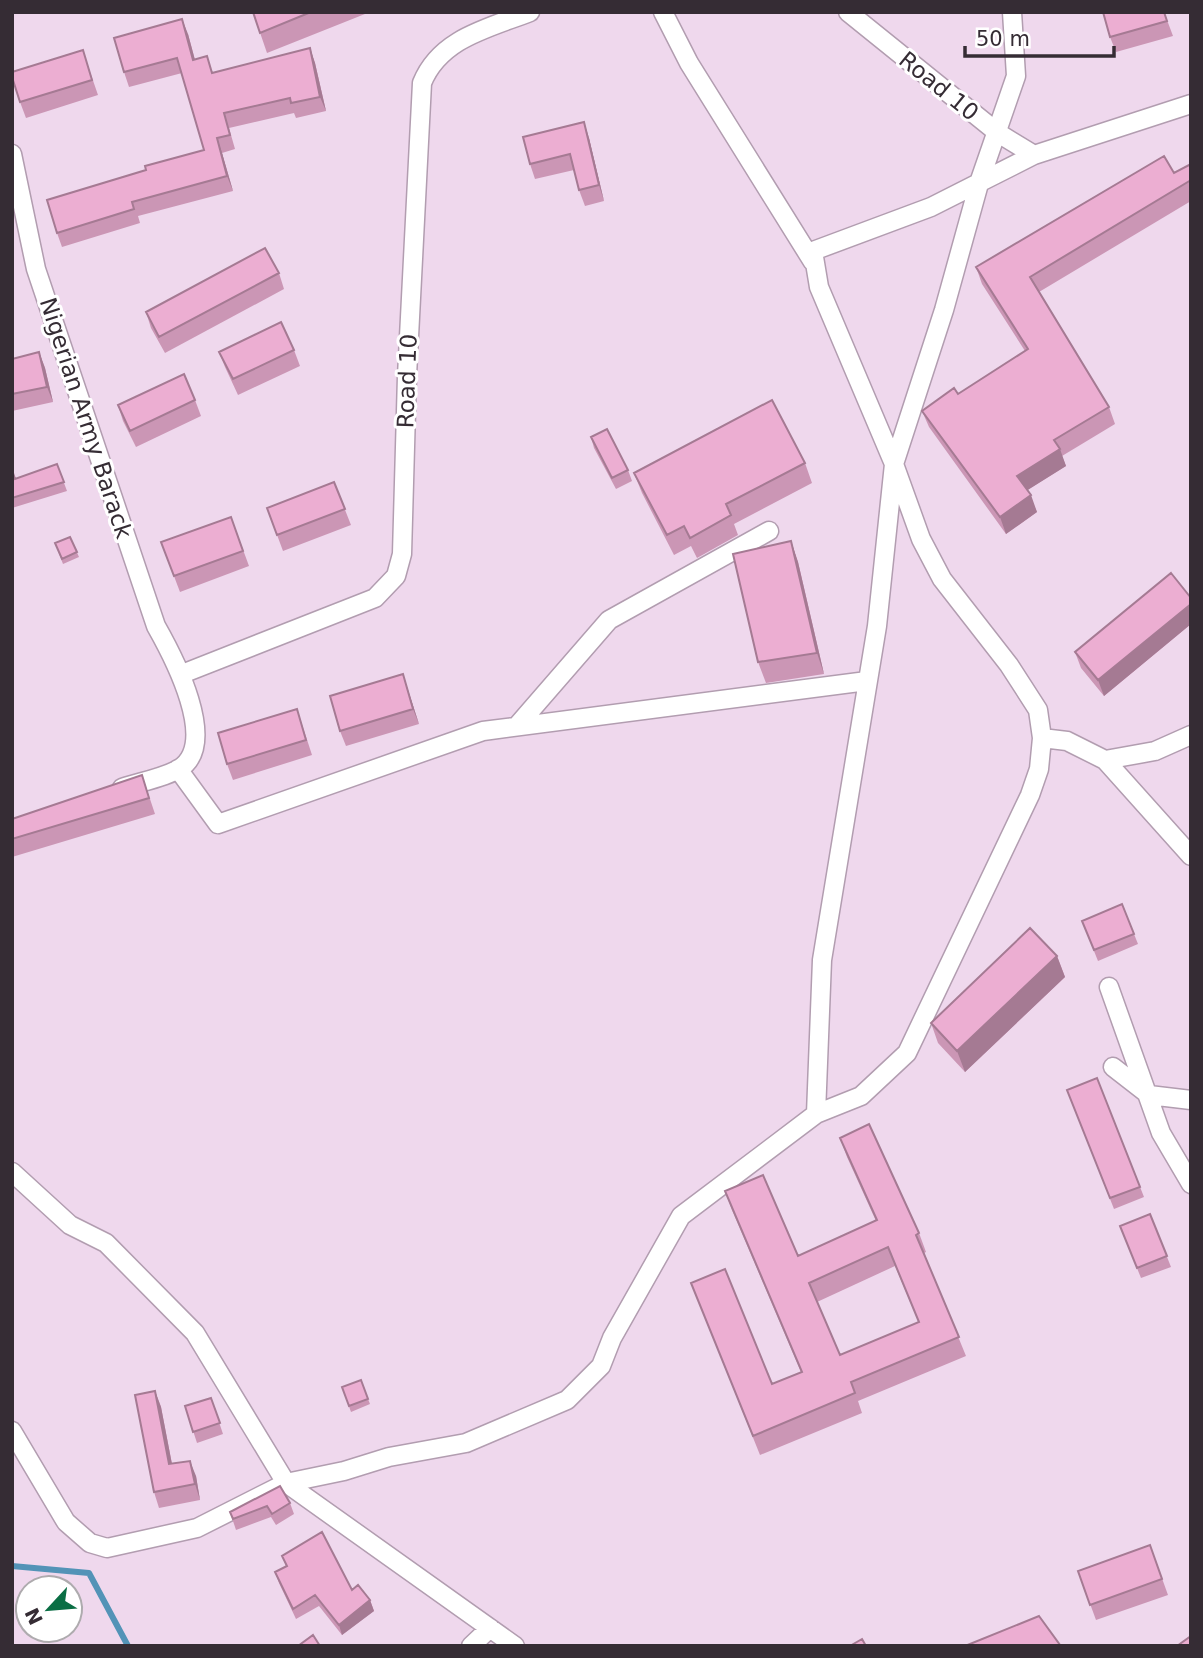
<svg xmlns="http://www.w3.org/2000/svg" width="1203" height="1658" font-family="'DejaVu Sans',sans-serif">
<style>
.lines{fill:none;stroke-linecap:round;stroke-linejoin:round}
.stream{stroke:#5393b7;stroke-width:6}
.street-casing{stroke:#b29db0;stroke-width:21}
.street{stroke:#fff;stroke-width:18}
.wall{fill:#cb96b5;fill-rule:evenodd}
.shaded-wall{fill:#a57a93}
.building{fill:#ecaed2;stroke:#a57a93;stroke-width:2;fill-rule:evenodd}
.labels{text-anchor:middle;stroke-width:6;stroke-linejoin:round;paint-order:stroke}
.street-label{font-size:23px;fill:#352c34;stroke:#fff}
</style>
<rect width="100%" height="100%" fill="#efd8ed"/>
<g class="lines">
<!-- stream -->
<path class="stream" d="M12,1566l77,7 39,73"/>
<!-- street casing -->
<g class="street-casing">
<path id="street" d="M663,12l26,51 124,199
M848,12l150,121 36,22
M12,154l24,115 120,357c17,30 64,118 23,143 -16,9 -39,13 -57,19
M182,674l193,-76 21,-22 6,-22 5,-178 15,-293c18,-45 67,-55 108,-71
M517,726l92,-106 160,-89
M1042,738l25,3 38,19 86,96
M1105,760l50,-9 36,-16
M178,769l40,55 265,-93 384,-50
M1109,987l52,146 30,51
M1113,1067l36,28 42,5
M816,1114l6,-154 55,-334 17,-162 50,-154 36,-130 36,-104 -4,-64
M12,1172l58,53 36,18 89,90 91,150 229,163
M12,1431l54,91 24,21 17,5 90,-20 89,-45 58,-12 45,-14 77,-14 101,-43 34,-34 11,-28 69,-122 135,-102 45,-18 46,-43 123,-258 9,-26 3,-31 -4,-28 -29,-45 -67,-86 -21,-40 -27,-75 -75,-177 -6,-36 118,-44 103,-52 157,-51
M471,1646l19,-18"/>
</g>
<!-- street -->
<use href="#street" class="street"/>
</g>
<!-- wall -->
<path class="wall" d="M253,12h117l-103,41z
M1164,12l9,24 -57,16 -6,-15z
M188,34l7,26 18,13 97,-25 5,15 11,48 -30,7 -2,-5 -65,15 6,21 -13,4 11,38 -95,25 2,7 -78,24 -5,-14 89,-63 58,-20 -22,-77 -53,14 -5,-15z
M88,66l10,29 -72,23 -6,-16z
M589,138l15,63 -19,5 -6,-16 -5,-20 -39,9 -5,-15z
M1191,164v37l-152,91 70,115 6,17 -53,32 4,10 -39,24 10,22 -31,22 -77,-107 -7,-16 36,-17 67,-43 -43,-67 -6,-17 198,-94z
M279,273l5,16 -119,64 -14,-25 -5,-16z
M294,350l6,16 -62,29 -13,-28 -6,-15z
M39,352l6,16 8,34 -41,9v-52z
M195,400l6,16 -65,31 -13,-26 -5,-16z
M591,437l37,33 4,11 -16,8 -22,-41z
M805,463l7,20 -78,41 4,11 -41,23 -6,-12 -17,9 -32,-62 -8,-20z
M57,464l10,27 -55,17v-38l3,9z
M334,482l17,43 -68,26 -16,-43z
M231,517l18,49 -69,26 -19,-50z
M70,537l9,20 -16,7 -8,-21z
M791,541l7,21 26,112 -58,9 -8,-21z
M1191,598v26l-87,72 -23,-28 -6,-16z
M408,690l11,34 -73,22 -6,-15z
M297,709l15,46 -79,25 -6,-16z
M142,775l13,39 -143,43v-38z
M1086,931l48,3 4,10 -40,17z
M1057,956l8,21 -100,95 -27,-29 -7,-20z
M1097,1078l47,119 -30,12 -47,-119z
M840,1138l79,95 7,19 -2,1 42,103 -108,45 4,12 -102,42 -69,-172 81,101 29,-12 -69,-162 -7,-19 73,65 78,-35 -29,-64zM895,1266l24,57 -79,32 -23,-53z
M1150,1214l21,53 -30,11 -21,-52z
M342,1387l26,12 2,5 -19,8z
M155,1391l6,16 11,57 24,12 4,24 -41,8 -5,-16z
M211,1398l12,36 -26,9 -12,-37z
M290,1503l4,11 -18,11 -5,-8 -35,13 -6,-18z
M1150,1545l18,50 -72,25 -18,-49z
M282,1556l70,34 18,10 4,11 -32,24 -23,-29 -23,13 -17,-36 -4,-11 11,-6z"/>
<!-- shaded-wall -->
<path class="shaded-wall" d="M182,19l6,15 11,41 -6,-15z
M310,48l5,15 11,48 -6,-14z
M584,122l5,16 15,63 -5,-16z
M217,138l5,15 11,38 -6,-15z
M39,352l6,16 8,34 -6,-15z
M1060,449l6,17 -43,27 -6,-17z
M1031,495l6,17 -31,22 -6,-17z
M791,541l7,21 26,112 -7,-21z
M1191,604v20l-87,72 -6,-16z
M403,674l5,16 11,34 -6,-15z
M1057,956l8,21 -100,95 -8,-21z
M155,1391l6,16 14,73 -6,-16z
M190,1461l6,15 4,24 -5,-16z
M370,1600l4,11 -32,24 -3,-10z"/>
<!-- building -->
<path class="building" d="M253,12h58l-51,21z
M1103,12h61l3,9 -57,16z
M182,19l11,41 14,-4 5,17 98,-25 10,49 -29,6 -1,-5 -66,15 6,22 -13,3 10,38 -95,26 2,7 -77,24 -10,-33 99,-30 -1,-4 59,-16 -27,-92 -53,14 -10,-34z
M83,50l9,30 -72,22 -8,-25v-5z
M584,122l15,63 -20,5 -9,-36 -40,10 -7,-27z
M1164,156l10,17 17,-9v16l-161,97 79,130 -55,33 6,9 -43,27 14,19 -31,22 -78,-106 32,-23 4,6 70,-45 -52,-82z
M265,248l14,25 -120,64 -13,-25z
M281,322l13,28 -61,29 -14,-27z
M39,352l8,35 -35,7v-35z
M184,374l11,26 -65,31 -12,-26z
M772,400l33,63 -79,41 5,11 -41,23 -6,-12 -17,9 -33,-62z
M607,429l21,41 -16,8 -21,-41z
M57,464l7,18 -52,16v-28l3,9z
M334,482l11,27 -68,26 -10,-27z
M231,517l12,34 -69,25 -13,-34z
M70,537l7,15 -15,7 -7,-16z
M791,541l26,112 -59,9 -25,-108z
M1171,573l20,25v6l-93,76 -23,-28z
M403,674l10,35 -73,22 -10,-35z
M297,709l9,31 -79,24 -9,-31z
M142,775l7,23 -137,41v-20z
M1122,904l12,30 -40,16 -12,-29z
M1030,928l27,28 -100,95 -26,-28z
M1097,1078l43,109 -30,11 -43,-108z
M869,1124l50,109 -3,2 43,102 -108,45 4,11 -102,43 -62,-153 34,-14 47,115 30,-12 -77,-181 38,-16 35,81 79,-36 -37,-82zM888,1247l31,75 -79,33 -31,-72z
M1150,1214l17,42 -30,12 -17,-42z
M361,1380l7,19 -19,7 -7,-19z
M155,1391l14,73 21,-3 5,23 -41,8 -19,-97z
M211,1398l9,25 -27,9 -8,-26z
M280,1486l10,17 -18,11 -5,-8 -34,13 -3,-7z
M322,1532l30,58 6,-5 12,15 -31,25 -24,-30 -22,14 -18,-37 12,-6 -5,-10z
M1150,1545l12,34 -72,26 -12,-34z
M1039,1616l21,29 -2,1h-93z
M313,1635l7,11h-22z
M1191,1636v10h-14z
M862,1639l4,7h-16z"/>
<g class="labels">
<!-- street labels -->
<g class="street-label">
<text transform="translate(939 86) rotate(39)" y="8">Road 10</text>
<text transform="translate(407 381) rotate(-88)" y="8">Road 10</text>
<text transform="translate(86 418) rotate(72)" y="8">Nigerian Army Barack</text>
</g>
</g>
<!-- border -->
<rect width="1203" height="1658" fill="none" stroke="#352c34" stroke-width="28"/>
<!-- north arrow -->
<g transform="translate(49 1609) rotate(244)"><circle r="33" fill="#ffffff" stroke="#aeabae" stroke-width="2"/>
<path d="M0-5L12 26L0 18L-12 26Z" fill="#0a6e44"/>
<text y="-10" font-size="19" font-weight="bold" text-anchor="middle" fill="#352c34">N</text>
</g>
<!-- scale -->
<path d="M965 46v10h149v-10" fill="none" stroke="#352c34" stroke-width="3.5"/>
<text x="976" y="46" font-size="21" fill="#352c34" stroke="#ffffff" stroke-width="5" paint-order="stroke">50 m</text>
</svg>
